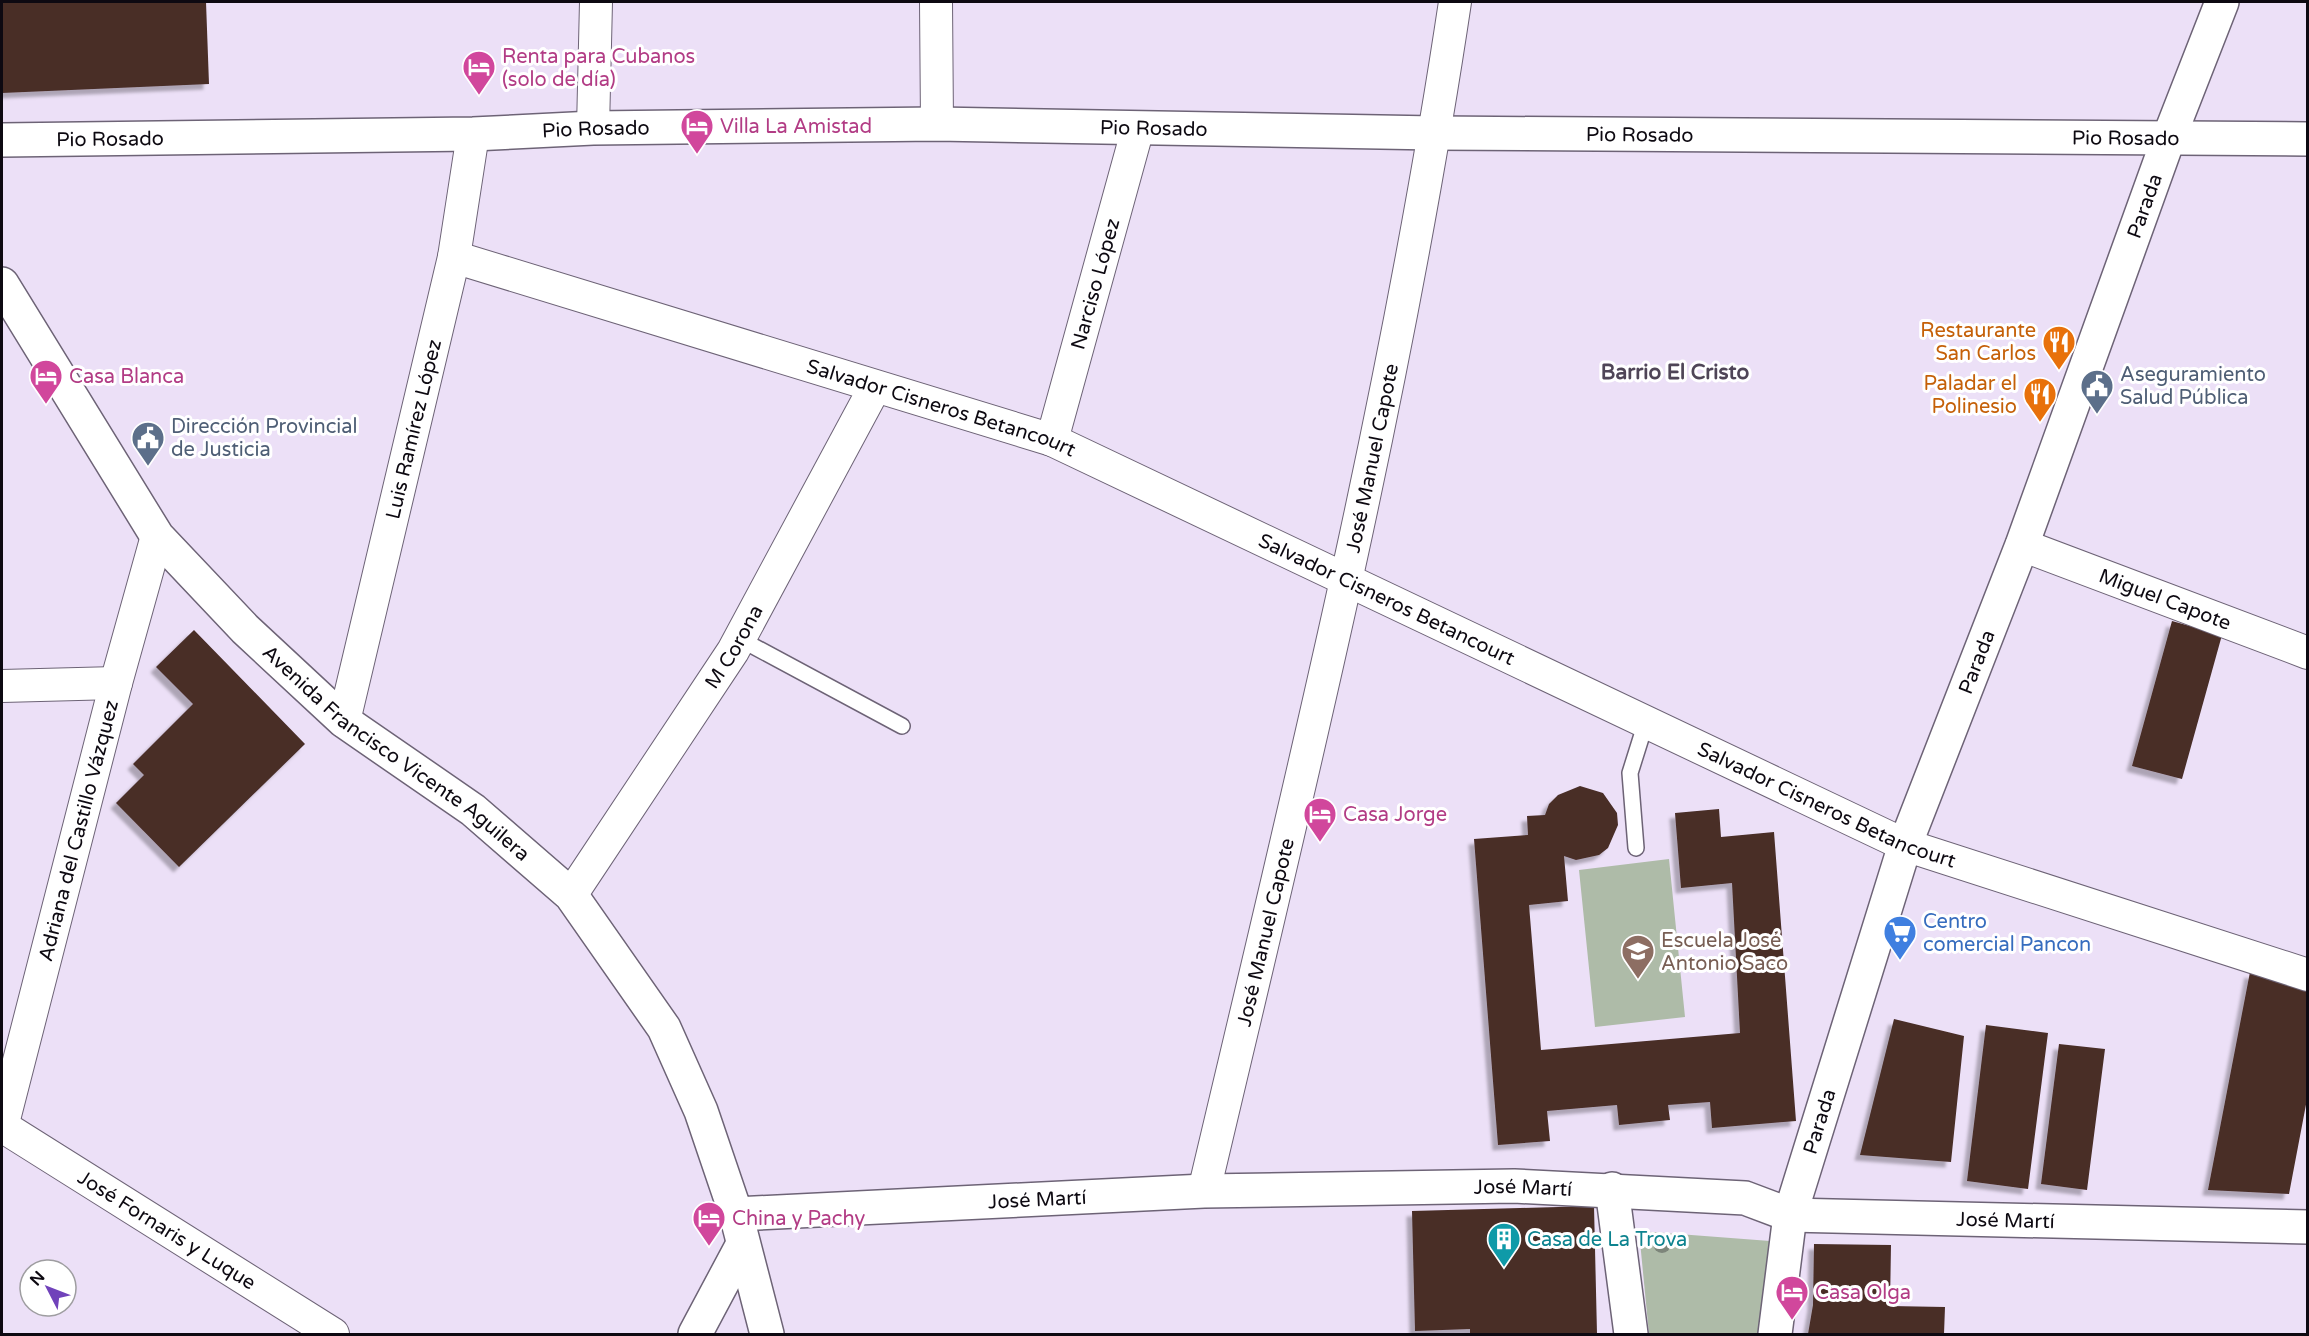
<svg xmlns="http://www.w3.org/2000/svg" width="2309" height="1336" font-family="'Varela Round',sans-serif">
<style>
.green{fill:#aebba8}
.building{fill:#482d28;filter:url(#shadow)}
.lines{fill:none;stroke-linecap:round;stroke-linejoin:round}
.service-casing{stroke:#6d6376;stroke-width:18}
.minor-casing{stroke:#6d6376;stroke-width:34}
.tertiary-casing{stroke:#6d6376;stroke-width:36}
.secondary-casing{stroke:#6d6376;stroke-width:36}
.primary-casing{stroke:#6d6376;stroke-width:36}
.service{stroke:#fff;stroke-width:15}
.minor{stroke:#fff;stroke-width:32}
.tertiary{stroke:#fff;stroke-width:33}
.secondary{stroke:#fff;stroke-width:33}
.primary{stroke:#fff;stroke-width:33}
.tree{fill:#7d857a}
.labels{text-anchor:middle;stroke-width:6;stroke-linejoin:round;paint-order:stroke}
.hotel-label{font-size:20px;fill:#b23c85;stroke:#fff;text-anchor:start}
.street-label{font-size:20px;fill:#0d0911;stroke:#fff}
.food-label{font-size:20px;fill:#c56008;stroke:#fff;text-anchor:end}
.service-label{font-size:20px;fill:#4e5e75;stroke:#fff;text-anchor:start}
.shop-label{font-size:20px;fill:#366cbe;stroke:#fff;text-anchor:start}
.education-label{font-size:20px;fill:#785e54;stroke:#fff;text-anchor:start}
.culture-label{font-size:20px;fill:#0d838f;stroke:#fff;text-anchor:start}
.neighbourhood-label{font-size:21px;font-weight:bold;fill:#4f4557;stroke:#fff}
</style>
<defs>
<filter id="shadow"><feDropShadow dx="-5.5" dy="5.5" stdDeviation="1.5" flood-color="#0004"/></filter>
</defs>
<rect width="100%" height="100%" fill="#ece0f7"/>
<!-- green -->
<path class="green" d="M1669,859l16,158 -90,10 -16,-157z
M1639,1231l131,10 -11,93h-110z"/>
<!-- building -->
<path class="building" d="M2,2h204l3,82 -207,9z
M2172,621l50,14 -40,144 -50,-13z
M194,630l111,114 -126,123 -63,-64 28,-28 -11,-11 60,-60 -37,-37z
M1580,786l23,7 14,20 1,12 -10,23 -9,7 -23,5 -12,-4 4,45 -39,4 12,145 199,-17 -8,-150 -51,5 -6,-75 44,-4 2,28 53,-5 22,289 -84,7 -2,-26 -42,3 2,15 -51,5 -2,-20 -70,6 3,30 -52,4 -24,-306 54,-4 -1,-19 18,-1 4,-11 9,-9z
M2250,972l58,18v104l-19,100 -81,-4z
M1894,1019l70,17 -13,126 -91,-7z
M1986,1025l62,8 -20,156 -61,-8z
M2059,1044l46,5 -18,141 -46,-6z
M1594,1206l3,128h-127v-5l-55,2 -3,-120z
M1814,1244l77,1 -1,61 55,1 -1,27h-136l5,-29z"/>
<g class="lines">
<!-- service casing -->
<g class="service-casing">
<path id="service" d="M740,639l162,87
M1636,848l-6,-75 16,-51"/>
</g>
<!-- minor casing -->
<g class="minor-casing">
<g id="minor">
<path d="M936,2l1,122"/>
<path d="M593,128l3,-126"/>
<path id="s1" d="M454,257l598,183 853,405 403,130"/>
<path id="s2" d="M1052,440l86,-312"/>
<path id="s3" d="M2022,545l286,108"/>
<path d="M2,686l114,-3"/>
<path id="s4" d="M344,721l110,-464 19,-123"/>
<path id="s5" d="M571,895l162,-244 142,-264"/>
<path id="s6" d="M2,1126l331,208"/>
<path id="s7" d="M2,1127l114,-444 41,-147"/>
<path id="s8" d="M1204,1191c93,-394 191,-788 251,-1189"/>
</g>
</g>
<!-- tertiary casing -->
<g class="tertiary-casing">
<g id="tertiary">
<path id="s9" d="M2,140l471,-6 120,-6 344,-4 498,9 873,6"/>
<path d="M1612,1189l19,145"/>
<path d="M695,1334l48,-90"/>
<path id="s10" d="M1775,1334l15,-119 115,-370 117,-300 146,-405 54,-138"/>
</g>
</g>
<!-- secondary casing -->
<g class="secondary-casing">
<path id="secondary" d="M736,1214l31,120"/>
</g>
<!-- primary casing -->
<g class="primary-casing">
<g id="primary">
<path id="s11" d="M2,284l155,252 88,93 99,92 129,89 98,85 93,133 37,83 35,103 468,-23 310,-5 231,12 45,17 518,12"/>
</g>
</g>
<!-- service -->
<use href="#service" class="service"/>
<!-- minor -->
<use href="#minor" class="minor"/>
<!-- tertiary -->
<use href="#tertiary" class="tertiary"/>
<!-- secondary -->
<use href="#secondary" class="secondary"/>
<!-- primary -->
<use href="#primary" class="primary"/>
</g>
<!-- trees -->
<circle class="tree" cx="1662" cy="1244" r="9"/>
<!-- icons -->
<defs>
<g id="hotel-pin" transform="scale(1.725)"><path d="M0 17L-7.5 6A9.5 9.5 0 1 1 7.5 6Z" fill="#d1479c" stroke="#fff"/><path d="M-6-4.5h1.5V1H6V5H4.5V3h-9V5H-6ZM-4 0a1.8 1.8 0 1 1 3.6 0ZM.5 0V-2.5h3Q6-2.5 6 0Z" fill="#fff"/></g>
<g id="restaurant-pin" transform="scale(1.725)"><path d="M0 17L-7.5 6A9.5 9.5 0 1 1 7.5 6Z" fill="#e8710a" stroke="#fff"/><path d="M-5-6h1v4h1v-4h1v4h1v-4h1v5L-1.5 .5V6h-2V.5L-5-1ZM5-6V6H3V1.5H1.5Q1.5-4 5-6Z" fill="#fff"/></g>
<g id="civic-pin" transform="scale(1.725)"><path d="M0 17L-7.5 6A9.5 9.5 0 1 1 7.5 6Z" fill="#5c6f8a" stroke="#fff"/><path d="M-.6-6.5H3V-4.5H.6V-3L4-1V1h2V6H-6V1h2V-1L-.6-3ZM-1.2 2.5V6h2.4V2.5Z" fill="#fff"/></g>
<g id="supermarket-pin" transform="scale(1.725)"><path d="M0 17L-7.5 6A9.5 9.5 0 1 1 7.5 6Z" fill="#3f7fe0" stroke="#fff"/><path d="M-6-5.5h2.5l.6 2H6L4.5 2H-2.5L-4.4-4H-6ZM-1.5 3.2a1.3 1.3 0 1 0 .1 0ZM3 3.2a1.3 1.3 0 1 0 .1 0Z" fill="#fff"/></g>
<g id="school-pin" transform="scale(1.725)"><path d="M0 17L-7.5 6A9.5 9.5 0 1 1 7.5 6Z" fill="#8d6e63" stroke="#fff"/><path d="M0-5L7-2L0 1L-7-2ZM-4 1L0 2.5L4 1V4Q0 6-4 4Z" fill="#fff"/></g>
<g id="building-pin" transform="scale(1.725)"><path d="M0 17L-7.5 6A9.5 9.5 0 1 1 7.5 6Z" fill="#0f9aa8" stroke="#fff"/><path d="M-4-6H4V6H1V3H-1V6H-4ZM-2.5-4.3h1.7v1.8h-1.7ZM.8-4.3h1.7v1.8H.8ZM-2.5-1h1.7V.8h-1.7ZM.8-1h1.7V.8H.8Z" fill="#fff"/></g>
</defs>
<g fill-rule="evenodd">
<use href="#hotel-pin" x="479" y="67"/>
<use href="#hotel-pin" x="697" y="126"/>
<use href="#restaurant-pin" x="2059" y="342"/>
<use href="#hotel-pin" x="46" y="376"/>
<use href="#civic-pin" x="2097" y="386"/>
<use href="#restaurant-pin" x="2040" y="394"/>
<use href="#civic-pin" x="148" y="438"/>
<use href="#hotel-pin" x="1320" y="814"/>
<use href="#supermarket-pin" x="1900" y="932"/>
<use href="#school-pin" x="1638" y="951"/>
<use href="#hotel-pin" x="709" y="1218"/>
<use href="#building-pin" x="1504" y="1239"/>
<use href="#hotel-pin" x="1792" y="1292"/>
</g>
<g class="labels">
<!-- hotel labels -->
<g class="hotel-label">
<text x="502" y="63">Renta para Cubanos<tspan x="502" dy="23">(solo de día)</tspan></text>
<text x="720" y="133">Villa La Amistad</text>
<text x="69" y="383">Casa Blanca</text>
<text x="1343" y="821">Casa Jorge</text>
<text x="732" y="1225">China y Pachy</text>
<text x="1815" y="1299">Casa Olga</text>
</g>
<!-- street labels -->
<g class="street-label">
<text dy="7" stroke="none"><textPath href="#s9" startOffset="1152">Pio Rosado</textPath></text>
<text dy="7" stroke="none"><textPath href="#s9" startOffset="594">Pio Rosado</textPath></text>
<text dy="7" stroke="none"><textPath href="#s9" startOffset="1638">Pio Rosado</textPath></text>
<text dy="7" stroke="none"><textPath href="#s9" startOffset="108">Pio Rosado</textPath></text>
<text dy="7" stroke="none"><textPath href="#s9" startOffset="2124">Pio Rosado</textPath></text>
<text dy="7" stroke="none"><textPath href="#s10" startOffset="1190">Parada</textPath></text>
<text dy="7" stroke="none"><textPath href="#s2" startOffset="162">Narciso López</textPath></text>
<text dy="7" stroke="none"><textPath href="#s1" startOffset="510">Salvador Cisneros Betancourt</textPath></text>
<text dy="7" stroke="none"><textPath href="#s4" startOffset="300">Luis Ramírez López</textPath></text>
<text dy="7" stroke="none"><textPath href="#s8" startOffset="752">José Manuel Capote</textPath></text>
<text dy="7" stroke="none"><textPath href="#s1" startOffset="996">Salvador Cisneros Betancourt</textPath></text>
<text dy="7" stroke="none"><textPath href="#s3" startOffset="153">Miguel Capote</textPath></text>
<text dy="7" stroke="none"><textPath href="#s5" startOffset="297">M Corona</textPath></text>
<text dy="7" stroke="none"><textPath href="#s10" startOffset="704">Parada</textPath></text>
<text dy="7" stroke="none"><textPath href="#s11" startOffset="620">Avenida Francisco Vicente Aguilera</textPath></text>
<text dy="7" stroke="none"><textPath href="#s1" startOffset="1482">Salvador Cisneros Betancourt</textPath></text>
<text dy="7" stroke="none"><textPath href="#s7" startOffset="306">Adriana del Castillo Vázquez</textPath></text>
<text dy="7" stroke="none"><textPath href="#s8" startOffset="266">José Manuel Capote</textPath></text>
<text dy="7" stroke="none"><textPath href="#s10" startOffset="218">Parada</textPath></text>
<text dy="7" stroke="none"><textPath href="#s11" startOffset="1995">José Martí</textPath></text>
<text dy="7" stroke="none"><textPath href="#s11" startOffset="1509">José Martí</textPath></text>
<text dy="7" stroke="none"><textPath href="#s11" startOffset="2481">José Martí</textPath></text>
<text dy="7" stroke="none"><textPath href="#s6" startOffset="195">José Fornaris y Luque</textPath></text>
</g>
<!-- food labels -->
<g class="food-label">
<text x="2036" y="337">Restaurante<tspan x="2036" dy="23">San Carlos</tspan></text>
<text x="2017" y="390">Paladar el<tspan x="2017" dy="23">Polinesio</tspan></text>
</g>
<!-- service labels -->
<g class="service-label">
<text x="2120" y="381">Aseguramiento<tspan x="2120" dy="23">Salud Pública</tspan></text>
<text x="171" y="433">Dirección Provincial<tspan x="171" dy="23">de Justicia</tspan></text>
</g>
<!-- shop labels -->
<g class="shop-label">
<text x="1923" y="928">Centro<tspan x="1923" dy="23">comercial Pancon</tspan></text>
</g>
<!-- education labels -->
<g class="education-label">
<text x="1661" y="947">Escuela José<tspan x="1661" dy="23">Antonio Saco</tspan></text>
</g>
<!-- culture labels -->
<g class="culture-label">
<text x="1527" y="1246">Casa de La Trova</text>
</g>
<!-- neighbourhood labels -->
<g class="neighbourhood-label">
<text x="1675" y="379">Barrio El Cristo</text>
</g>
</g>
<!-- border -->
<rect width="2309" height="1336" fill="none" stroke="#0d0911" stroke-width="6"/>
<!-- north arrow -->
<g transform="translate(48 1288) rotate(312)"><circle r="28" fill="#ffffff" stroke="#9e9da0" stroke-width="1.5"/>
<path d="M0-4.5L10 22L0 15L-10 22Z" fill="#7042ba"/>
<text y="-9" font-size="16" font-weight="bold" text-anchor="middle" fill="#0d0911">N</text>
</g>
</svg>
